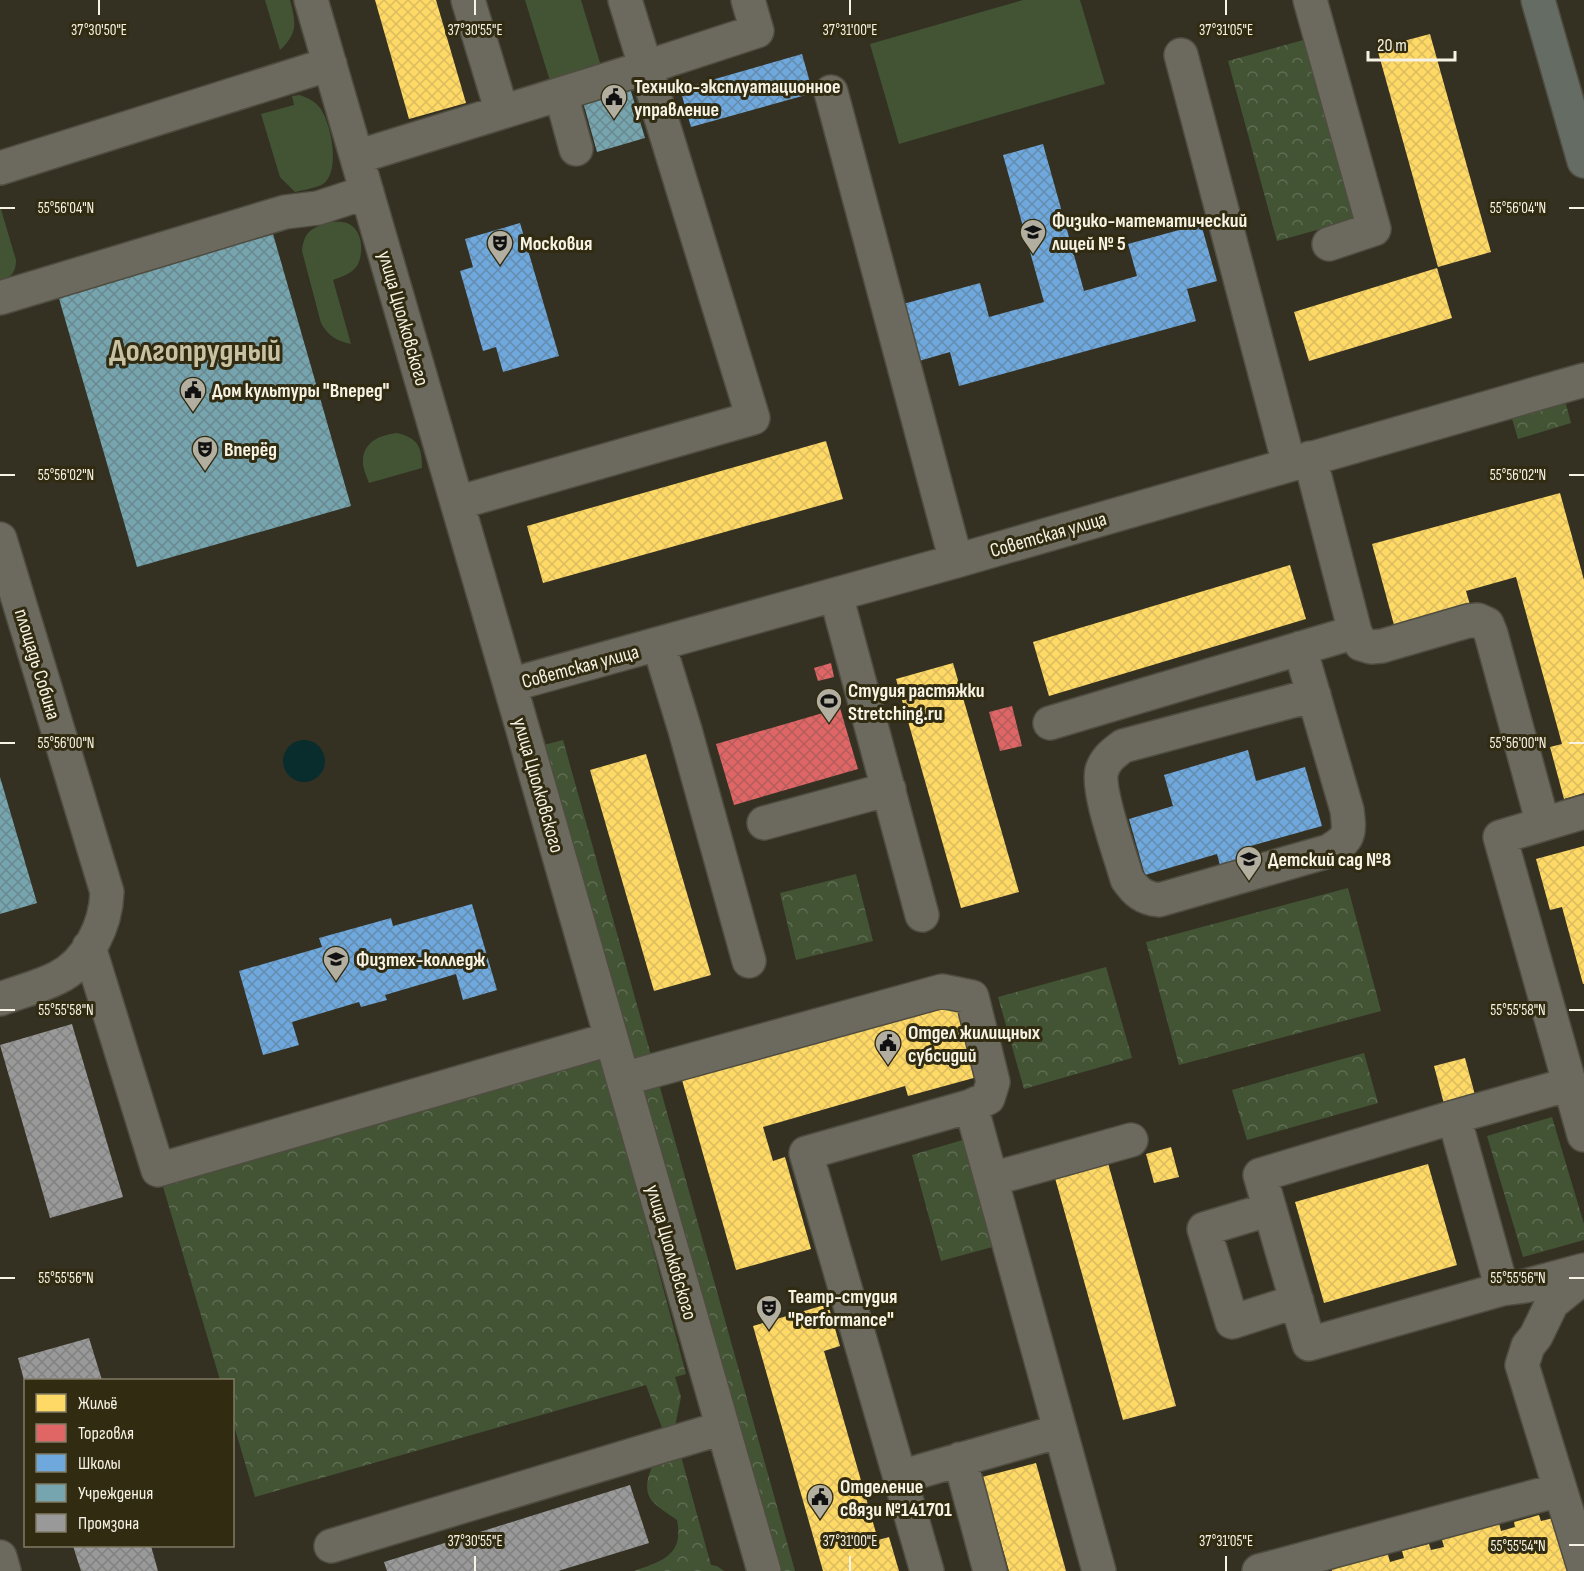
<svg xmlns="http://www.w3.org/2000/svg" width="1584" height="1571" font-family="'Sofia Sans Condensed',sans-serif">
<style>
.grass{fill:#435435}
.forest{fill:url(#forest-crowns)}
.water{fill:#092c2c}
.homes{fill:url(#homes-cross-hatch)}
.shops{fill:url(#shops-cross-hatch)}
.schools{fill:url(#schools-cross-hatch)}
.public{fill:url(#public-cross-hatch)}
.industry{fill:url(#industry-cross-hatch)}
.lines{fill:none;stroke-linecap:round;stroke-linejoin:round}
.minor-casing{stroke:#4f4d40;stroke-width:36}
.major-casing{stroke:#4f4d40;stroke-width:36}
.minor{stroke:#6c6a5e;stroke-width:33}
.major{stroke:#656c63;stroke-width:33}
.ticks{fill:none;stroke:#f7f3e4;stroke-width:2}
.labels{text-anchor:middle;stroke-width:6;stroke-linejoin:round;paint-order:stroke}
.poi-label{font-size:20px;font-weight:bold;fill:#f7f3e4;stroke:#312b11;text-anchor:start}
.street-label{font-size:20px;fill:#f7f3e4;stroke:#312b11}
.town-label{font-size:32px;font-weight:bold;fill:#c8c1a2;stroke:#312b11}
.ticks-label{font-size:15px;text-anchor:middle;fill:#f7f3e4;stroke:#312b11;stroke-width:6;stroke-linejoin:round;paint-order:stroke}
</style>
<defs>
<pattern id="forest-crowns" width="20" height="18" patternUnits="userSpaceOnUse" patternTransform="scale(1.5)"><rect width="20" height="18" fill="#435435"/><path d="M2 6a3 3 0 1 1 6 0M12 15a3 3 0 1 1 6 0" fill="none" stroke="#5f6d52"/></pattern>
<pattern id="homes-cross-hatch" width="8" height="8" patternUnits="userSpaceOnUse" patternTransform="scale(1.5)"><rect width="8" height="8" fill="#ffd966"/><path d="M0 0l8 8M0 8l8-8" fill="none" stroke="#dbbc5f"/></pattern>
<pattern id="shops-cross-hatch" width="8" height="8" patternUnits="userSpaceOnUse" patternTransform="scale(1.5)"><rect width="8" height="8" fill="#e06666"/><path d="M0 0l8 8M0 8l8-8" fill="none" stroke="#b35d5c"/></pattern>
<pattern id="schools-cross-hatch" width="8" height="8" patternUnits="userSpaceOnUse" patternTransform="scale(1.5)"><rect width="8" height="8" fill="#6fa8dc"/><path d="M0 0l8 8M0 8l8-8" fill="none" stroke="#648cae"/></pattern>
<pattern id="public-cross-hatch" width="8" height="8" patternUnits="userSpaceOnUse" patternTransform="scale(1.5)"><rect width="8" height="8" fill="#76a5af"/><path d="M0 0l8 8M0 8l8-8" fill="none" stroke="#69898f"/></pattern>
<pattern id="industry-cross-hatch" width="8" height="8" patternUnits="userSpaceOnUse" patternTransform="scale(1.5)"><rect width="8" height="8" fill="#999"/><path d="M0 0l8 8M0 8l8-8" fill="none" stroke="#818180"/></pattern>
</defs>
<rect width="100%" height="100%" fill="#343123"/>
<!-- grass -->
<path class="grass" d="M265,0h25c6,23 8,33 -10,50z
M525,0h56l20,66 -51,15z
M1023,0h57l25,84 -206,60 -29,-100z
M300,95c7,3 15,6 20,13 11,15 21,63 3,76 -7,4 -20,6 -28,8l-15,-15 -19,-63 33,-9 -2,-9z
M0,206l16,54c0,12 -5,18 -16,21z
M330,222c6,0 13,-1 19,2 14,7 15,30 8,42 -6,8 -16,11 -24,14l18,64c-14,-3 -23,-8 -30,-21l-19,-72c2,-20 10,-23 28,-29z
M397,433c21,5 25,14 25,35l-53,15c-2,-6 -6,-14 -6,-20 -1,-21 17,-28 34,-30z"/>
<!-- forest -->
<path class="forest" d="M1307,39l50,180 -80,22 -49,-180z
M1564,397l7,26 -53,16 -8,-27z
M563,740l232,831h-18l-237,-825z
M856,874l17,67 -77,19 -16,-67z
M1348,888l33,123 -202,54 -33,-123z
M1106,967l26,91 -108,31 -26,-92z
M1364,1053l14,50 -131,37 -15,-50z
M601,1055l85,319 -11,3 6,20 -7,34 37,134 6,1 7,5h-90c29,-10 50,-16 43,-51 -8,-6 -17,-11 -24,-18 -16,-17 5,-46 14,-61l-21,-56 -391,112 -22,-75 -1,-42h-12l-58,-197z
M1552,1117l32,107v16l-61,17 -36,-121z
M966,1139l30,107 -55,15 -29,-106z"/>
<!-- water -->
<path class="water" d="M283 761a21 21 0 1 1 42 0a21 21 0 1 1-42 0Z"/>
<!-- homes -->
<path class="homes" d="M375,0h61l30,103 -57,16z
M1430,34l61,218 -53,15 -61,-219z
M1437,268l15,50 -143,43 -15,-49z
M826,441l17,58 -300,84 -16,-57z
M1560,493l24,87v213l-20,6 -14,-52 12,-3 -46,-167 -50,14 4,14 -76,20 -22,-81z
M1290,565l16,54 -257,77 -16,-54z
M953,663l66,229 -58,16 -65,-229z
M646,754l65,221 -57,16 -64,-221z
M1584,846v138h-1l-21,-77 -12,3 -14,-51z
M959,1001l22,75 -73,20 -3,-10 -142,41 10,34 12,-4 26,92 -75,21 -54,-190z
M1465,1058l10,37 -31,9 -10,-38z
M1171,1147l8,30 -25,6 -8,-29z
M1106,1156l70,250 -53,14 -70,-249z
M1428,1164l29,101 -133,38 -29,-101z
M828,1304l12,42 -16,5 54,189 11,-3 10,34h-76l-70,-245z
M1036,1463l30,108h-57l-17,-60 -10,-34z
M1539,1515l2,6 17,-4 15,54h-241l-1,-5 56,-15 3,11 14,-4 -2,-7 27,-7 2,6 13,-3 -3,-11 57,-17 3,12 14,-4 -1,-5z"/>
<!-- shops -->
<path class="shops" d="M831,663l3,14 -16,4 -4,-13z
M1012,706l10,40 -22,5 -11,-39z
M840,708l18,61 -124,36 -18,-61z"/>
<!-- schools -->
<path class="schools" d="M802,54l11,39 -122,34 -11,-38z
M1043,144l41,147 53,-15 -9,-32 73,-20 16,57 -30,8 9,32 -237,65 -9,-34 -31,9 -16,-57 77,-21 9,34 55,-15 -41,-147z
M520,223l39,133 -56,16 -7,-25 -13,4 -23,-80 13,-4 -8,-28z
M1248,750l8,31 49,-14 17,59 -75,21 4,14 -30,8 -4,-15 -72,21 -16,-56 44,-13 -9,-31z
M472,904l25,86 -34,10 -7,-26 -71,21 2,5 -26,7 -2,-5 -67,20 7,23 -36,10 -24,-84 83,-24 -3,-9 72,-20 2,8z"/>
<!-- public -->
<path class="public" d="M630,88l15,50 -48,14 -14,-50z
M273,234l78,272 -214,61 -79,-272z
M0,777l37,126 -37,11z"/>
<!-- industry -->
<path class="industry" d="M72,1024l51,173 -73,21 -50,-173z
M89,1338l13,42h-78l-6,-22z
M630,1485l19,58 -91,28h-171l-3,-9z
M73,1546h78l7,25h-77z"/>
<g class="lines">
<!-- minor casing -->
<g class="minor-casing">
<path id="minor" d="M311,0l199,685 254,886
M468,0l34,112
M1310,0l64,229 -45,15
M1181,55l108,409
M831,92l125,469
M561,94l15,55
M357,157l287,-89 113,-37 -9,-31
M0,168l330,-104
M0,298l285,-86 33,-4 49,-16
M1310,458l45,174 6,12 10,3 11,-1 86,-25 10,-1 9,4 4,10 52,190
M457,503l296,-85 -128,-418
M0,539l107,353c-1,33 -19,71 -50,86 -18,9 -38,14 -57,21
M836,595l86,320
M659,645l26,85 64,231
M1300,648l47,162c3,25 3,28 -18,41l-170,49c-16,-2 -23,-8 -32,-21 -6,-22 -31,-90 -25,-109 4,-12 12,-17 21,-24l191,-51
M510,685l446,-124 628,-181
M1050,723l305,-91
M1584,812l-84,25 84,298
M764,823l125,-34
M89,947l69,223 452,-131
M623,1079l319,-88 30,6 21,85 -5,16 -17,8 128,465
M1454,1117l116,-33
M992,1179l139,-39
M1270,1209l-66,20 28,93 65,-21
M1584,1277l-32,26 -16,33 -8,10 -6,19 62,202
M1502,1289l-48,-172 -194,58 49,169 193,-55 23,-3 59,-16
M960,1459l30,112
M900,1477l160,-46
M331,1546l391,-118
M0,1557l4,14
M927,1571l-121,-418 165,-47
M1259,1571l300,-81"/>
</g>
<!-- major casing -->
<g class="major-casing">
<path id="major" d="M1538,0l46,161"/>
</g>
<!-- minor -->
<use href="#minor" class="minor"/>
<!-- major -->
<use href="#major" class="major"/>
</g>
<!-- ticks -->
<path class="ticks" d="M99,0v15M475,0v15M850,0v15M1226,0v15M0,208h15M1569,208h15M0,475h15M1569,475h15M0,743h15M1569,743h15M0,1010h15M1569,1010h15M0,1278h15M1569,1278h15M1569,1545h15M475,1556v15M850,1556v15M1226,1556v15"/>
<!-- icons -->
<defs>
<g id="civic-pin" transform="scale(1.35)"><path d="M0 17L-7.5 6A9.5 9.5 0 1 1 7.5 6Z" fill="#b3afa0" stroke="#312b11"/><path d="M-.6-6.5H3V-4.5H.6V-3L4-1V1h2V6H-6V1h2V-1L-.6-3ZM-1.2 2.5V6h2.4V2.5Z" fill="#111"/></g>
<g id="school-pin" transform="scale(1.35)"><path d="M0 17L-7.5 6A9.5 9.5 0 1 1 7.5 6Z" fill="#b3afa0" stroke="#312b11"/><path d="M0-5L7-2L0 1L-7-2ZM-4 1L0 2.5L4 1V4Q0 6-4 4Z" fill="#111"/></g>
<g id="theatre-pin" transform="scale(1.35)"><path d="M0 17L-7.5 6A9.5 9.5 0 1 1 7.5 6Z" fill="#b3afa0" stroke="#312b11"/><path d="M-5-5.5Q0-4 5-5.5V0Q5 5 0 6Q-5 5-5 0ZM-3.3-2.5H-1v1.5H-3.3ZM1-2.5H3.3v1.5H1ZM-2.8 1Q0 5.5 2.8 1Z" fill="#111"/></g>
<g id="stadium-pin" transform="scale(1.35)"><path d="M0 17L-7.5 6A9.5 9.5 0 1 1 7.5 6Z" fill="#b3afa0" stroke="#312b11"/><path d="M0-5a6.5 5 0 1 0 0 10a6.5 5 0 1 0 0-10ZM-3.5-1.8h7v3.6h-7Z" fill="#111"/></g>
<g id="university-pin" transform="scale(1.35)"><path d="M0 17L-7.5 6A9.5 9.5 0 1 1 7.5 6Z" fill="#b3afa0" stroke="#312b11"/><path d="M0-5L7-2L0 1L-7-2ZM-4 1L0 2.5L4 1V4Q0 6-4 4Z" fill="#111"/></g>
</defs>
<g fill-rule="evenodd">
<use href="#civic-pin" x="614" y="97"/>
<use href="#school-pin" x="1033" y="232"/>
<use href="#theatre-pin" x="500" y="243"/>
<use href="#civic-pin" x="193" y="390"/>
<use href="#theatre-pin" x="205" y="449"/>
<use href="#stadium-pin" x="829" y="701"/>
<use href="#school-pin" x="1249" y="859"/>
<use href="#university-pin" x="336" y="959"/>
<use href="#civic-pin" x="888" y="1043"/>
<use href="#theatre-pin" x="769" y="1308"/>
<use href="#civic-pin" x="820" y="1497"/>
</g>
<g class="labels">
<!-- poi labels -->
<g class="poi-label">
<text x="634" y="93">Технико-эксплуатационное<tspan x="634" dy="23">управление</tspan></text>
<text x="1052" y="227">Физико-математический<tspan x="1052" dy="23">лицей № 5</tspan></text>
<text x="520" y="250">Московия</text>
<text x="212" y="397">Дом культуры "Вперед"</text>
<text x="224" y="456">Вперёд</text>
<text x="848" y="697">Студия растяжки<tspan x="848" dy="23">Stretching.ru</tspan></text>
<text x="1268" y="866">Детский сад №8</text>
<text x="356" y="966">Физтех-колледж</text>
<text x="908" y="1039">Отдел жилищных<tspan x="908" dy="23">субсидий</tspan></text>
<text x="788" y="1303">Театр-студия<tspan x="788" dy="23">"Performance"</tspan></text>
<text x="840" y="1493">Отделение<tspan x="840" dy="23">связи №141701</tspan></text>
</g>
<!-- street labels -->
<g class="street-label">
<text transform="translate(404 318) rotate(74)" y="7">улица Циолковского</text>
<text transform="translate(1048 534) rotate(-16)" y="7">Советская улица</text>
<text transform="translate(38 664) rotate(73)" y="7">площадь Собина</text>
<text transform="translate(580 666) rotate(-15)" y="7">Советская улица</text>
<text transform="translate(539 785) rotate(74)" y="7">улица Циолковского</text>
<text transform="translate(672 1252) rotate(74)" y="7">улица Циолковского</text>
</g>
<!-- town labels -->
<g class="town-label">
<text x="195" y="361">Долгопрудный</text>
</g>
</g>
<g class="ticks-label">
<text x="99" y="35">37°30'50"E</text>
<text x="475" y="35">37°30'55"E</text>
<text x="850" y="35">37°31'00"E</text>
<text x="1226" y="35">37°31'05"E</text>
<text x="66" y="213">55°56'04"N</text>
<text x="1518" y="213">55°56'04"N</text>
<text x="66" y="480">55°56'02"N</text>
<text x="1518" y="480">55°56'02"N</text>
<text x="66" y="748">55°56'00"N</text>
<text x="1518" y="748">55°56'00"N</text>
<text x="66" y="1015">55°55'58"N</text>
<text x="1518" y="1015">55°55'58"N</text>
<text x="66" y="1283">55°55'56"N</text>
<text x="1518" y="1283">55°55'56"N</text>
<text x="475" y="1546">37°30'55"E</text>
<text x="850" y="1546">37°31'00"E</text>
<text x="1226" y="1546">37°31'05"E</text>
<text x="1518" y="1551">55°55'54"N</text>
</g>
<!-- legend -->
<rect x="24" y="1379" width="210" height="168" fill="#312b11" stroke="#807b65" stroke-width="1.5"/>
<rect x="36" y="1394" width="30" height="18" fill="#ffd966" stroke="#807b65" stroke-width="1.5"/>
<text x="78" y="1409" font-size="18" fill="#f7f3e4">Жильё</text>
<rect x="36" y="1424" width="30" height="18" fill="#e06666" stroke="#807b65" stroke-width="1.5"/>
<text x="78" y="1439" font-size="18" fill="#f7f3e4">Торговля</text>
<rect x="36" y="1454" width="30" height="18" fill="#6fa8dc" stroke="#807b65" stroke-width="1.5"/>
<text x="78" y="1469" font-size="18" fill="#f7f3e4">Школы</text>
<rect x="36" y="1484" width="30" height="18" fill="#76a5af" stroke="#807b65" stroke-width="1.5"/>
<text x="78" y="1499" font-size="18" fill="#f7f3e4">Учреждения</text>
<rect x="36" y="1514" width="30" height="18" fill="#999999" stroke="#807b65" stroke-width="1.5"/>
<text x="78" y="1529" font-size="18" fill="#f7f3e4">Промзона</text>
<!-- scale -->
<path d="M1368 51v9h87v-9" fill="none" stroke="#f7f3e4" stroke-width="3"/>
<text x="1377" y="51" font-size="18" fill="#f7f3e4" stroke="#312b11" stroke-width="4.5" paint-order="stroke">20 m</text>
</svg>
